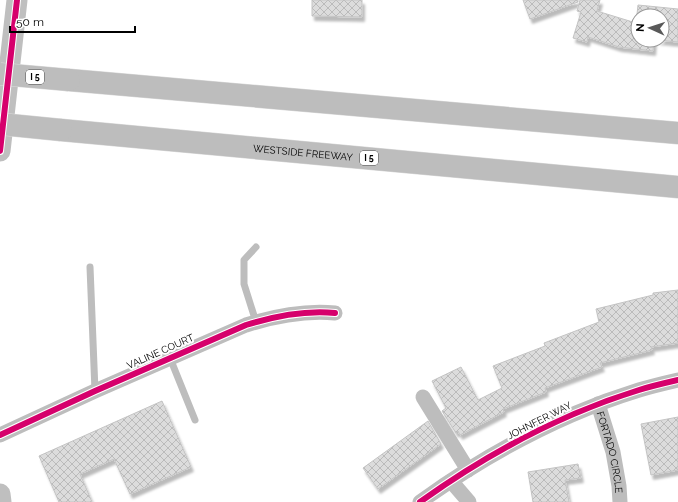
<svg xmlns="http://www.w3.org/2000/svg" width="678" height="502" font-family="Raleway,sans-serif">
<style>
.building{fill:url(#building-cross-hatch);stroke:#c4c4c4;filter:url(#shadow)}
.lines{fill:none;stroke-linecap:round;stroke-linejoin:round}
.motorway-casing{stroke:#dbdbdb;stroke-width:23}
.service{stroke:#bdbdbd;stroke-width:7}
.minor{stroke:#bdbdbd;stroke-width:15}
.secondary{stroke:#bfbfbf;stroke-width:21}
.motorway{stroke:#bdbdbd;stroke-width:22}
.motorway-bridge-casing{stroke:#dbdbdb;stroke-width:23;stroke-linecap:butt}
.motorway-bridge{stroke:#bdbdbd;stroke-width:22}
.cycleway-casing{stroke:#fff;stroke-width:8}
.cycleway{stroke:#d6006c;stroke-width:6}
.labels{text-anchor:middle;stroke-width:4;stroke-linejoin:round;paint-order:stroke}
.shield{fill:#fff;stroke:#4c4c4c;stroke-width:1}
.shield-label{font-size:9px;font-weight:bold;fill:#000}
.street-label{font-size:10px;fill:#000;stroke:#fff}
</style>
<defs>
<pattern id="building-cross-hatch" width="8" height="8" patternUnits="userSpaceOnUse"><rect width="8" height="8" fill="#dcdcdc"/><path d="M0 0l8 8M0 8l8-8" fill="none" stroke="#bbb"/></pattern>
<filter id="shadow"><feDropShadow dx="2.5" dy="4.5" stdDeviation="1" flood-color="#0004"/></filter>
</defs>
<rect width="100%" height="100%" fill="#fff"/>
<!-- building -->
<path class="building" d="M312,0h50v17l-50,-1z
M523,0h55v2l-48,17z
M580,0h20l-3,11 39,12 2,-18 40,4v33l-20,-2h4v-24h-24v24h16l-1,11 -34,-4 -31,-10 -1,5 -14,-4 8,-26 -4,-1z
M678,290v53l-27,4 1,3 -52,13 2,4 -57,21 1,4 -43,17 1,3 -44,23 -2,-4 -2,2 -14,-22 4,-3 -14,-27 29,-14 17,33 24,-12 -9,-22 52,-20 -1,-3 55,-21 -3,-13 57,-14v-2z
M162,401l29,66 -61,27 -16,-35 -34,15 12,28h-33l-20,-46z
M678,417v53l-27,5 -10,-51z
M428,421l13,23 -63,45 -15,-21z
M578,464l3,14 -16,2 4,22h-36l-5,-30z"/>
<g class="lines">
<!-- motorway casing -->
<g class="motorway-casing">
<g id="motorway">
<path d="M69,80l609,53"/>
<path id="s2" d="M61,130l617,57"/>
</g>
</g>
<!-- service -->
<path class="service" d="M90,267l5,124
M256,322l-12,-38v-24l12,-13
M170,358l25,62"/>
<!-- minor -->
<g class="minor">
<path d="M423,397l45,73"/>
<path id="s1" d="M598,404l15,48 6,34 1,16"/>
<path d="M0,435l95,-44 151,-66c29,-9 59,-15 89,-12"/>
<path d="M451,481l18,21"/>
<path d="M420,502c67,-48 141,-88 219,-112 13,-4 26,-7 39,-10"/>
</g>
<!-- secondary -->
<path class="secondary" d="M0,151l17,-151
M0,494l1,8"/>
<!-- motorway -->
<use href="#motorway" class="motorway"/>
<!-- motorway-bridge casing -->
<g class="motorway-bridge-casing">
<path id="motorway-bridge" d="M0,74l69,6
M0,124l61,6"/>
</g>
<!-- motorway-bridge -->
<use href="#motorway-bridge" class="motorway-bridge"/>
<!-- cycleway casing -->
<g class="cycleway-casing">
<path id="cycleway" d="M0,151l17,-151
M0,435l95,-44 151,-66c29,-9 59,-15 89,-12
M420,502c67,-48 141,-88 219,-112 13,-4 26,-7 39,-10"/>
</g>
<!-- cycleway -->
<use href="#cycleway" class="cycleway"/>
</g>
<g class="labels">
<!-- shield labels -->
<g class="shield">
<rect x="26" y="70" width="18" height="14" rx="3"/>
<rect x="360" y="151" width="18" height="14" rx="3"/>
</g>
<g class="shield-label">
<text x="35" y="80">I 5</text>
<text x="369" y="161">I 5</text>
</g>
<!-- street labels -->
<g class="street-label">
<text dy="4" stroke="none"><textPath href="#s2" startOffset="243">WESTSIDE FREEWAY</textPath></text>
<text transform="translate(160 351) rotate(-24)" y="4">VALINE COURT</text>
<text transform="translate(539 420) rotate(-27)" y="4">JOHNFER WAY</text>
<text dy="4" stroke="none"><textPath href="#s1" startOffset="50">FORTADO CIRCLE</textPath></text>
</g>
</g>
<!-- north arrow -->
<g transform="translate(650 28) rotate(273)"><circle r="19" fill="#ffffff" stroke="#999999"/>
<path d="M0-3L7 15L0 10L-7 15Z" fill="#595959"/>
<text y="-6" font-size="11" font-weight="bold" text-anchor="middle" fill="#000000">N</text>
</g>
<!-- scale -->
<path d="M10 26v6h125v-6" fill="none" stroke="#000000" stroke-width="2"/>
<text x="16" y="26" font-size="12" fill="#000000" stroke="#ffffff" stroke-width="3" paint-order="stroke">50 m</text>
</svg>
